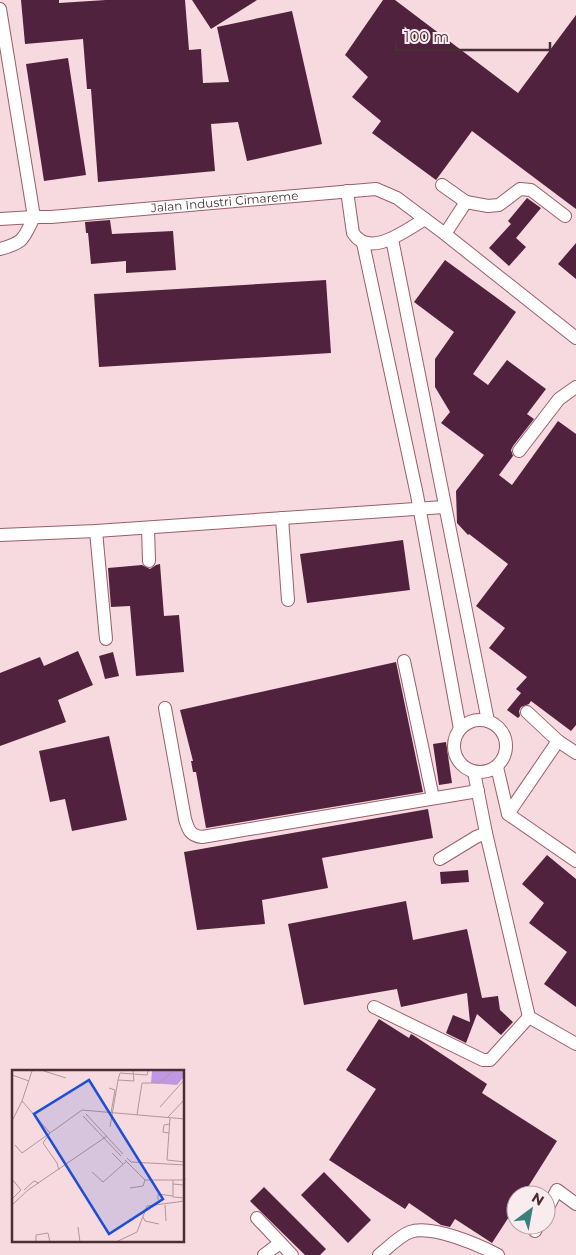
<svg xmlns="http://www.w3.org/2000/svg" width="576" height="1255" font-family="Montserrat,sans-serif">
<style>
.building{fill:#51223d}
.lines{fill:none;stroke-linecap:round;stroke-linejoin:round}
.minor-casing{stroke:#9a5e6a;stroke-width:14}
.minor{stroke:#fff;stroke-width:12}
.labels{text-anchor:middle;stroke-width:5;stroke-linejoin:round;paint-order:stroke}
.street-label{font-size:12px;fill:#492f34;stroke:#faecee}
.inset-road{fill:none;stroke:#b1969b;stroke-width:1}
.view{fill:#1d4ed8;fill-opacity:0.15;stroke:#1d4ed8;stroke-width:2.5}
.inset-edge{fill:none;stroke:#492f34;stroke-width:2.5}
</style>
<rect width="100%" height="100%" fill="#f7dadf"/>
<!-- building -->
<path class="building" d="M21,0h38v3l47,-3h79l4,50 12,-1 2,34 26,-1 -12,-55 75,-16 30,133 -75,17 -9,-39 -27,2 4,47 -117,11 -7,-93h-4l-4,-50 -58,5z
M192,0h65l-46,29z
M383,0h12l123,93 58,-78v194l-104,-78 -36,49 -64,-47 9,-12 -29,-24 16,-20 -23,-22z
M68,58l18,117 -42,6 -18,-117z
M527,198l14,10 -25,30 10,9 -17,19 -20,-18 22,-24 -3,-3z
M110,220l2,14 61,-3 3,39 -50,3v-12l-35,3 -3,-31h-2l-1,-11z
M576,243v36l-18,-15z
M445,260l71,52 -43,62 15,11 19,-25 39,29 -19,25 7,5 -21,27 -2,4 2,6 -14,19 13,10 46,-64 18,13v291l-5,6 -40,-30 -2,3 -8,3 -2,4 1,5 -2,2 -11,-8 14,-17 -5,-4 11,-12 -38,-29 16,-20 -29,-22 32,-42 -39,-30 -1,1 -11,-12 -1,-32 28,-36 -43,-32 9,-11 -15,-25v-28l19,-27 -40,-30z
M326,280l5,73 -232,14 -5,-73z
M403,540l7,50 -103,13 -7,-49z
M160,564l4,52 15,-1 5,57 -48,4 -6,-70 -19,1 -3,-39 34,-3 8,4 6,-4z
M78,651l15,34 -35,15 8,22 -66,24v-73l40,-16 4,9z
M113,652l6,24 -14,3 -6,-23z
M396,662l27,130 -217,36 -10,-56h-3l-2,-11h2l-13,-51z
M109,736l18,84 -55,11 -7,-32 -15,3 -11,-51z
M446,742l6,41 -13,2 -6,-41z
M428,809l5,29 -111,20 6,30 -66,12 3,24 -68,6 -13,-78z
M547,855l29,24v128l-32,-23 23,-32 -38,-29 15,-20 -22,-19z
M468,870l1,12 -28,2 -1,-12z
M406,901l7,39 54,-11 15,69 16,-2 2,14 13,12 -12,13 -24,-21 -11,29 -20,-10 7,-18 17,7 -3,-29 -66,14 -4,-18 -93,16 -16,-81z
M379,1019l30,19 2,-4 2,1 74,49 -5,9 75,48 -34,54h-7v11l-24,37 -37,-24 -5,8 -9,-2 -32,-22 -4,6 -76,-49 47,-71 -30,-19z
M324,1172l47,48 -23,23 -47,-48z
M264,1187l62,62 -6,6h-15l-55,-54z"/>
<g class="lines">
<!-- minor casing -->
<g class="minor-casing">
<g id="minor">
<path id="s1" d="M0,9l34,208h17l325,-28 21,9 48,36 131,104"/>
<path d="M442,185l24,17 -21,32"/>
<path d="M347,191l6,42c17,26 53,-3 72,-14"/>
<path d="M466,202l22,4 11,-1 21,-16 11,1 34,26"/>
<path d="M0,219l34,-2c-11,22 -9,25 -34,32"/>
<path d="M392,239l96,482"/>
<path d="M363,243l54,252 43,234"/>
<path d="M519,451l40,-52 17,-12"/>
<path d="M282,518l6,82"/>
<path d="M148,528l1,33"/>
<path d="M96,531l10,108"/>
<path d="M0,535l96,-4 348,-24"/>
<path d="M404,661l29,137"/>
<path d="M165,708l20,111c3,10 5,17 17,18l276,-46"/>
<circle cx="480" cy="746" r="26"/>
<path d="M558,741l18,12"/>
<path d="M497,767l11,47 68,47"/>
<path d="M474,772l12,61 43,184 47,27"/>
<path d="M508,814l50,-73 -31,-29"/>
<path d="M440,859l36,-22 10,-4"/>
<path d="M374,1007l109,53h7l39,-43"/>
<path d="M546,1211l11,-21 19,14"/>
<path d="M257,1218l35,37"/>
<path d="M535,1231l3,-6"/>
<path d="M264,1255l16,-12"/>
<path d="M379,1255c9,-7 20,-19 31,-23 21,-8 69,13 88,23"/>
</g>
</g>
<!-- minor -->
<use href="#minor" class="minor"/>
</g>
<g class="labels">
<!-- street labels -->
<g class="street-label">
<text dy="4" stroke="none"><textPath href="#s1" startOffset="402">Jalan Industri Cimareme</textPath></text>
</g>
</g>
<!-- overview -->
<g transform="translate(12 1070)">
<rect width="172" height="172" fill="#f7dadf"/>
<path d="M140,1h32v6l-7,8 -26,-2z" fill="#be99e1"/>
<path class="inset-road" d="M20,1l-10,30 28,32 32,-23 103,9M32,1l22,7M0,5l17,6M106,10l2,-7 27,2 1,-4M97,18l6,2 -4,23M148,37l25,-28M74,44l37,40M125,45l5,-32h18l13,-12M71,46l38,40M156,47l17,-18M158,48l-3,42 18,2M0,51l10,-20M98,57l8,-47 16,1 -1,-10M38,63l-7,10 14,20 2,7M157,63l-6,-1 1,-7 6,-1M3,75l7,8 28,-20M100,83l11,11M115,88l4,4 54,3M113,90l20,20h39M80,102l11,10 24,-21M0,109l9,11 -9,9M161,110v17l12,1M161,114l11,1 1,-7M118,118l13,-2 2,-6M12,120l10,-9 5,2M146,130v-6l15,2M0,135l16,-15 79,-54M153,135l1,16M131,147l2,4 14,3M66,157l2,15M24,172v-7l12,-2 2,9M104,172l21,-10 10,-26 38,-5"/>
<path class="view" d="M77,10l74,119 -54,35 -75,-120z"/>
<rect width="172" height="172" class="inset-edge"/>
</g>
<!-- north arrow -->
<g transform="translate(531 1210) rotate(32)"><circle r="24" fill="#faecee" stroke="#b3a0a4"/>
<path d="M0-4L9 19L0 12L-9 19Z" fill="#39817a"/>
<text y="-8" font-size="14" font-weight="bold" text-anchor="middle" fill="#492f34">N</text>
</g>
<!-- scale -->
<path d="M396 42v8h154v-8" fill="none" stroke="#492f34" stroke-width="2.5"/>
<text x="404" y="42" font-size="15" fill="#492f34" stroke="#faecee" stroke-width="4" paint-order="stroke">100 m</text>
</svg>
